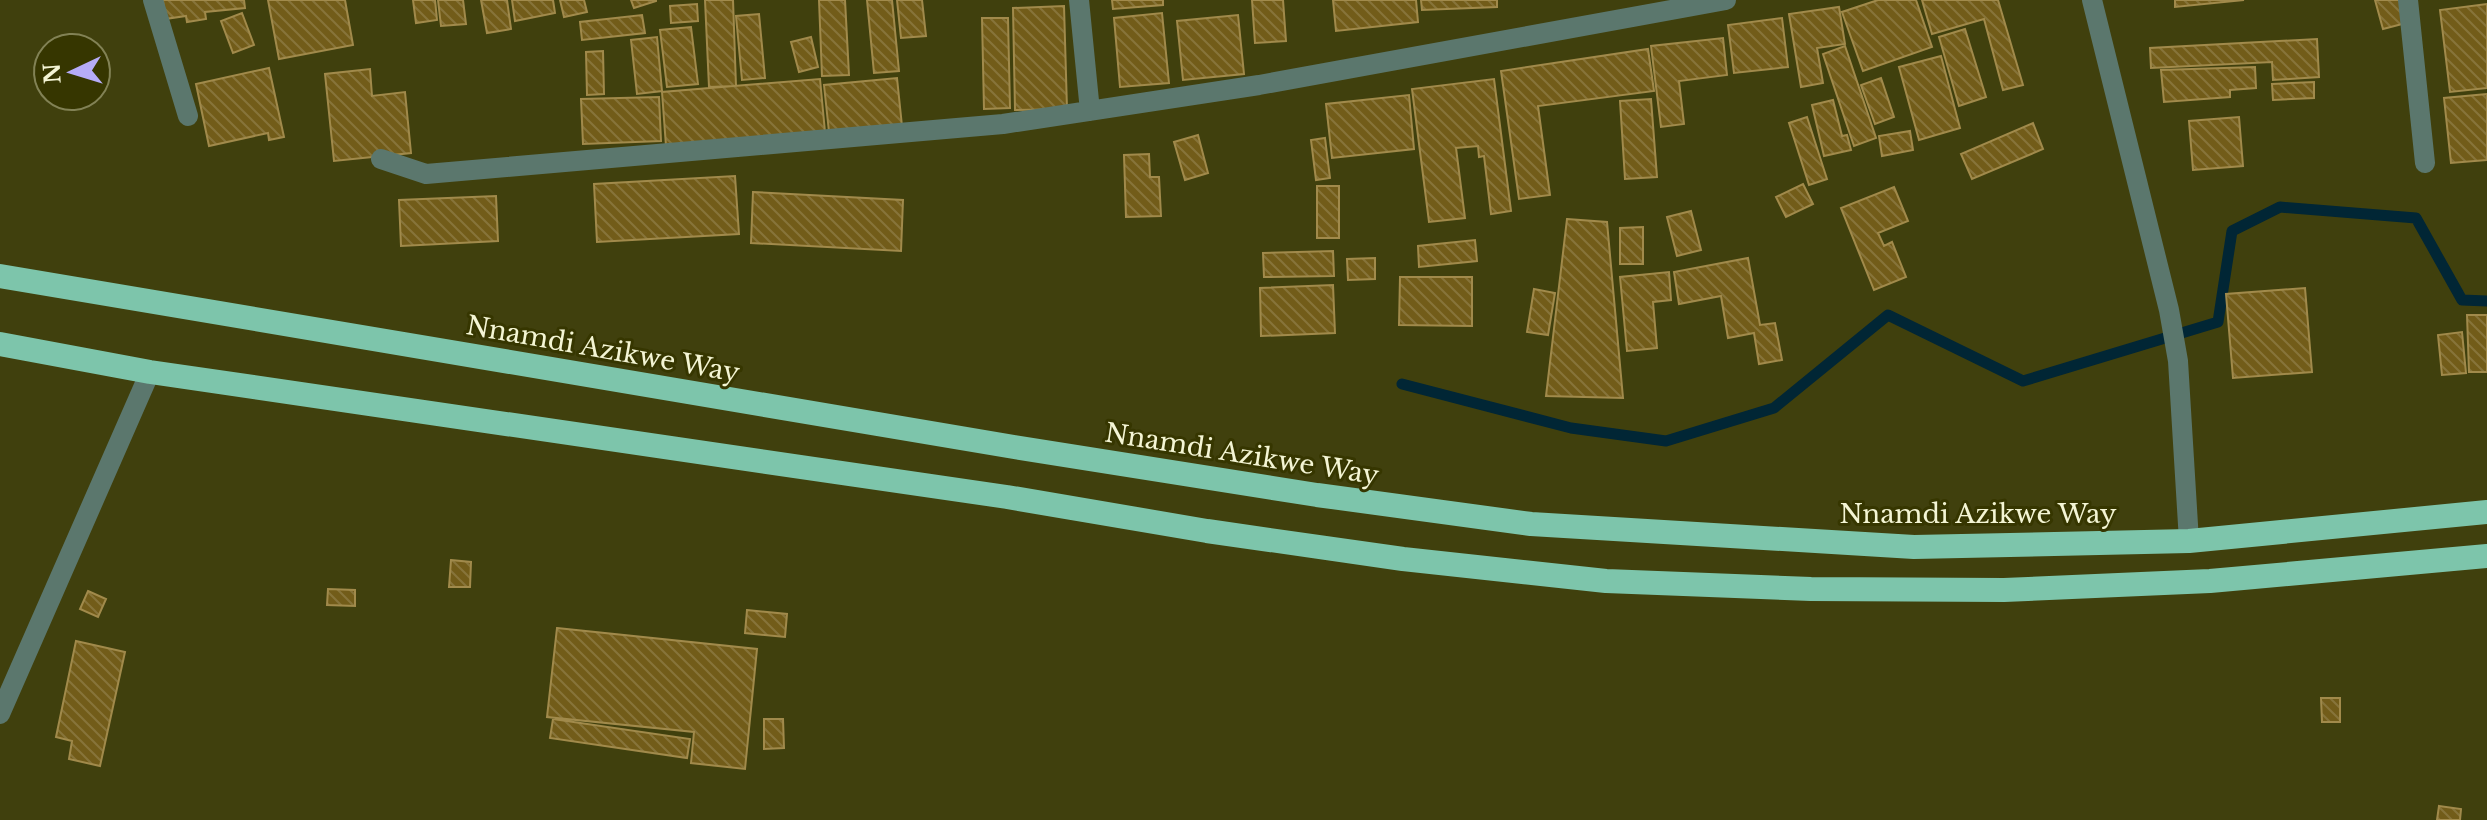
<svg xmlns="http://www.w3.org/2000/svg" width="2487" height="820" font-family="'Libre Baskerville',serif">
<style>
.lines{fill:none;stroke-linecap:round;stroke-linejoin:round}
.stream{stroke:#012635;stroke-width:11}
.building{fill:url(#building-back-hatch);stroke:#a18a4b;stroke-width:2}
.minor{stroke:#5b776d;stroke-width:20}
.highway{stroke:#7dc5ab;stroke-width:24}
.labels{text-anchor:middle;stroke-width:6;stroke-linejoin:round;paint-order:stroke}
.street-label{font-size:26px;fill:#f4f5d4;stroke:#363600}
</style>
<defs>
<pattern id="building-back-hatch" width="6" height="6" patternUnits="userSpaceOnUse" patternTransform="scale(2)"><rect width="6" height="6" fill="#725c19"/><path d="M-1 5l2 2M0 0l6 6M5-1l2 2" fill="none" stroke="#87743a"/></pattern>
</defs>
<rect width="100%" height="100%" fill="#40400d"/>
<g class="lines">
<!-- stream -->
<path class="stream" d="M1402,384l169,44 95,13 108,-33 114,-93 135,66 195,-59 14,-91 48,-24 136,11 46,82 25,1"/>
</g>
<!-- building -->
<path class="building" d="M163,0h81l1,8 -40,4 1,7 -19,3 -1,-6 -21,3z
M268,0h77l8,45 -74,14z
M413,0h22l2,20 -21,3z
M438,0h25l3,24 -25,2z
M481,0h26l4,29 -24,4z
M512,0h41l2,13 -40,8z
M560,0h24l3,12 -23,5z
M631,0h25v1l-22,7z
M705,0h28l3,86 -27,1z
M819,0h26l4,75 -27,1z
M867,0h25l7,71 -25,2z
M897,0h25l4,36 -25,2z
M1112,0h51v5l-50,4z
M1252,0h31l3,41 -31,2z
M1333,0h83l2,22 -82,9z
M1421,0h76v7l-75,3z
M1878,0h38l16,47 -69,24 -21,-59z
M1922,0h76l25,85 -20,5 -19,-71 -52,15z
M2175,0h69l-69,7z
M2375,0h25l6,23 -23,6z
M697,4l1,17 -27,2 -1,-17z
M2487,4v84l-37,4 -10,-82z
M1064,6l3,103 -52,1 -2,-102z
M1839,7l6,37 -28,4 6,35 -22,4 -12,-73z
M242,13l12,32 -21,8 -12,-32z
M1162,13l7,70 -49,4 -6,-69z
M759,14l6,64 -23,2 -6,-64z
M642,15l3,18 -63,7 -2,-18z
M1238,15l6,59 -61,6 -6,-59z
M982,18h26l2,90 -26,1z
M1782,18l6,49 -54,6 -6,-48z
M691,27l7,57 -31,3 -7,-57z
M1965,29l21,68 -27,9 -20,-69z
M657,37l5,54 -25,3 -6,-54z
M811,37l7,30 -19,5 -8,-30z
M1723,38l4,37 -48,6 5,43 -23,3 -10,-81z
M2317,39l2,38 -46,3 -1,-18 -121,6 -1,-20z
M1845,46l31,92 -22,8 -31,-92z
M1648,49l6,42 -116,15 12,89 -31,4 -18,-128z
M603,51l1,43 -17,1 -1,-43z
M1941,56l19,72 -41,12 -20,-73z
M2255,67l1,21 -26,2v7l-66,5 -3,-32z
M269,68l15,69 -15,3 -1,-7 -59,13 -13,-62z
M370,69l2,27 33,-4 6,61 -77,8 -9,-87z
M897,78l5,48 -73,6 -5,-47z
M1881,78l13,39 -19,7 -14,-39z
M820,79l5,53 -159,14 -4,-54z
M1494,79l17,132 -20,3 -7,-58 -5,1 -1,-11 -22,2 9,70 -36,4 -17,-133z
M2314,82v16l-41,2 -1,-16z
M2487,94v66l-36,3 -7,-65z
M1409,95l5,54 -82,9 -6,-54z
M659,97l2,44 -78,3 -2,-45z
M1651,99l6,78 -32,2 -5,-78z
M1833,100l9,36 5,-1 4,15 -27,6 -12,-51z
M1807,117l20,62 -18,6 -20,-62z
M2239,117l4,49 -50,4 -4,-49z
M2033,123l10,26 -71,30 -11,-25z
M1910,131l3,19 -31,6 -3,-20z
M1198,135l10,38 -23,7 -11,-38z
M1325,138l5,40 -14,2 -5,-40z
M1149,154l1,23h9l2,39 -35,1 -2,-62z
M735,176l4,58 -142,8 -3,-58z
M1803,184l10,20 -27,13 -10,-20z
M1317,186h22v52h-22z
M1894,187l14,34 -30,12 6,13 8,-4 14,35 -32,13 -33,-82z
M753,192l150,8 -2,51 -150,-8z
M496,196l2,45 -97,5 -2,-46z
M1691,211l10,39 -24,6 -10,-39z
M1567,219l40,3 16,176 -77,-2z
M1643,227v37h-23v-36z
M1475,240l2,21 -58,6 -1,-21z
M1333,251l1,25 -70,1 -1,-24z
M1375,258v21l-27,1 -1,-21z
M1748,258l12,67 15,-2 7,37 -23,4 -5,-31 -26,5 -7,-42 -42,8 -5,-32z
M1669,272l2,28 -18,2 4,46 -30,3 -7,-74z
M1400,277h72v49l-73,-1z
M1333,285l2,48 -74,3 -1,-48z
M2305,288l7,84 -79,6 -7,-84z
M1534,289l21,4 -7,42 -21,-3z
M2467,315h20v57h-18z
M2462,332l4,41 -24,2 -4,-40z
M451,560l20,2 -1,25h-21z
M328,589l27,1v16l-28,-1z
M88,591l18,8 -8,18 -18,-8z
M747,610l40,4 -2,23 -40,-4z
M557,628l200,21 -12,120 -54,-6 3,-31 -147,-15z
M76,641l49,11 -25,114 -31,-7 3,-18 -16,-4z
M2321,698h19v24h-18z
M553,719l137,20 -3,19 -137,-20z
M764,719h19l1,29 -20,1z
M2439,806l22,3 -1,11h-23z"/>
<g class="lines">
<!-- minor -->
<path class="minor" d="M153,0l35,116
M1079,0l11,111
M2092,0l77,310 9,51 11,180
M2408,0l17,163
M381,159l45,15 577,-50 256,-39 467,-85
M0,714l150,-342"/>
<!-- highway -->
<path class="highway" d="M0,276l1014,171 303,48 214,29 383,23 275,-6 298,-29
M0,344l150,28 857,125 200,34 196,28 203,22 205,8 193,1 206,-9 277,-25"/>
</g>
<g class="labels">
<!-- street labels -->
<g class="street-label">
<text transform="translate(603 349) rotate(10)" y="9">Nnamdi Azikwe Way</text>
<text transform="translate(1242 454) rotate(9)" y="9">Nnamdi Azikwe Way</text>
<text x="1978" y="523">Nnamdi Azikwe Way</text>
</g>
</g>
<!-- north arrow -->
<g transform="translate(72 72) rotate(266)"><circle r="38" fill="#363600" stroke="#828255" stroke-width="2"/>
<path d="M0-6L14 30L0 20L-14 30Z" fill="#b6acf8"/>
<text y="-12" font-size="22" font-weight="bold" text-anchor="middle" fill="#f4f5d4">N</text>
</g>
</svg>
